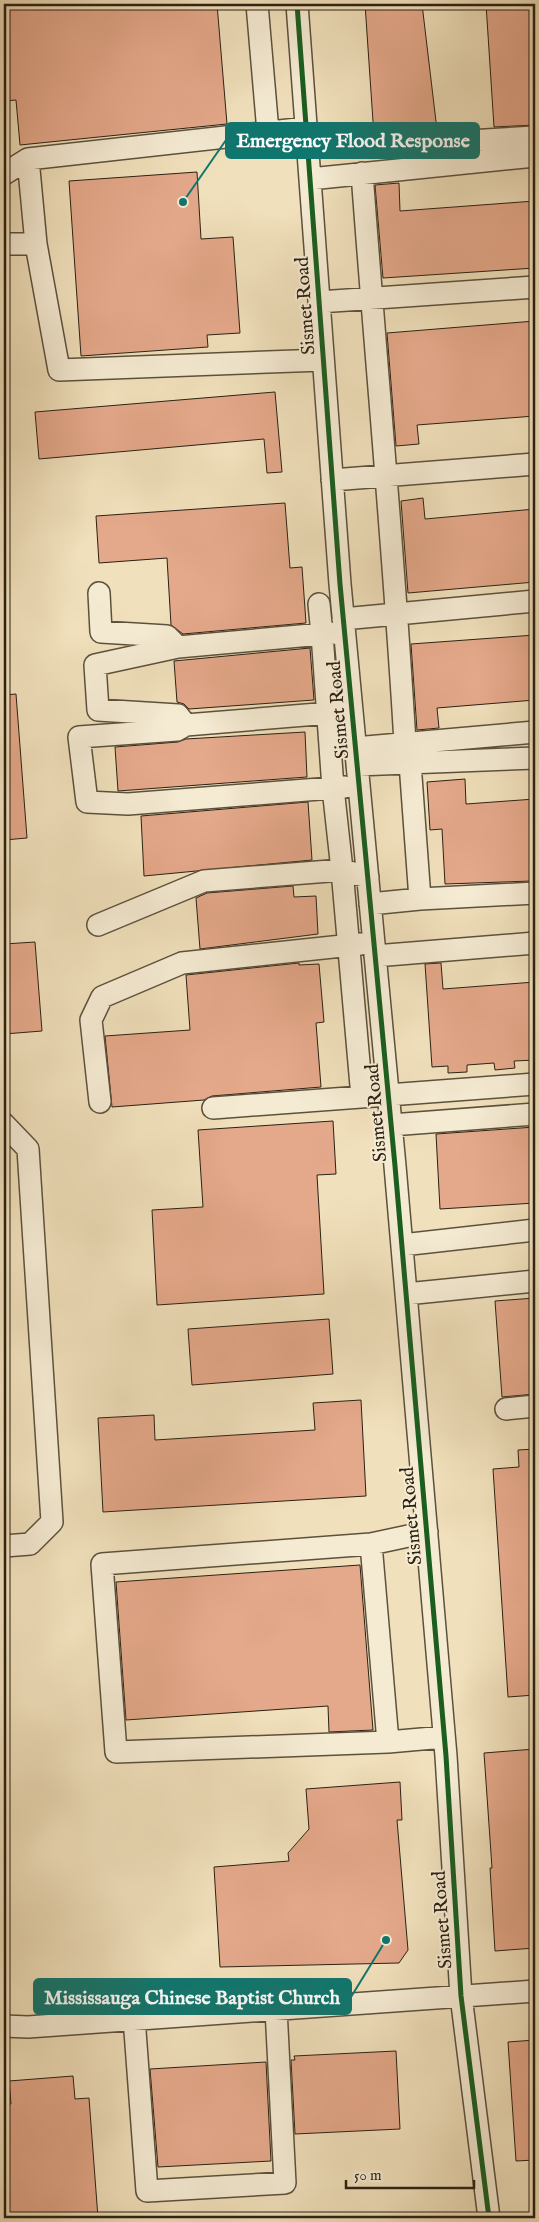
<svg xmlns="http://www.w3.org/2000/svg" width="539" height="2222" font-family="'IM FELL English',serif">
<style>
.building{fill:#e4a88a;stroke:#2b2113}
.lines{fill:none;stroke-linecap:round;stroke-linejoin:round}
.minor-casing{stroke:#5c513d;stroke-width:24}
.minor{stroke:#f5ebd3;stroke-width:21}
.cycleway-casing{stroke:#f5ebd3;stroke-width:8}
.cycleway{stroke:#1b5e20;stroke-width:5}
.labels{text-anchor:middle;stroke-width:4;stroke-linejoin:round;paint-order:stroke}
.street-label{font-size:19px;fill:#2b2113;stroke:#f5ebd3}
.leader{fill:none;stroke:#0f766e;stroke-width:2}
.callout-dot{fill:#0f766e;stroke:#f5ebd3;stroke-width:2}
.callout{fill:#0f766e;stroke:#0f766e;stroke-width:2}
.callout-label{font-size:20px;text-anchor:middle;font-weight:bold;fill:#fff}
</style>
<rect width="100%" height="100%" fill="#f0e0bb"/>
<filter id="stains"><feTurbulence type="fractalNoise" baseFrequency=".004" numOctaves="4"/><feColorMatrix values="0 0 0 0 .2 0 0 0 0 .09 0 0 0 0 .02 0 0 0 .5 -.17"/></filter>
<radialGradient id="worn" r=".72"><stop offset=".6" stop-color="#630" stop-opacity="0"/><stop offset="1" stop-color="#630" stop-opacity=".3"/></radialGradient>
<!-- building -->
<path class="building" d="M4,4h213l10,120 -207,21 -4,-45 -12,1z
M365,4h57l15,126 -63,6z
M486,4h49v121l-41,2z
M197,172l4,67 32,-2 7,96 -33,2 1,12 -127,9 -12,-175z
M399,183l1,28 135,-10v67l-152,10 -8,-93z
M535,321v95l-118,9 2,19 -23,2 -9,-113z
M275,392l7,80 -15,1 -3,-34 -225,20 -4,-47z
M423,498l2,21 110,-10v73l-127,11 -7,-92z
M285,503l5,65 12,-1 4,56 -123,11 -12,-9 -4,-67 -68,5 -3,-47z
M535,635v65l-98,8 2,20 -22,2 -6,-86z
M310,648l4,52 -125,9 -5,-5 -7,-2 -3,-41z
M16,694l11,144 -23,2v-145z
M305,732l2,45 -189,14 -3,-44 63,-5 8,-3z
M465,779l1,25 69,-5v78l-3,1v3l-87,3 -3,-55 -12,1 -3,-48z
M308,802l4,58 -168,16 -3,-60z
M293,886l1,11 22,-1 2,38 -118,15 -4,-51 11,-5z
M35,942l7,89 -38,3v-90z
M299,963v2l20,-1 5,58 -8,1 5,64 -109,9 -8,4 -92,7 -7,-71 85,-6 -4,-55z
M441,963l2,26 92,-7v78l-21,1 1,7 -20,2 -1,-7 -27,2v7l-19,1v-7l-16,1 -7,-103z
M333,1121l3,53 -19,1 7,119 -167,11 -5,-95 51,-3 -5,-77z
M535,1127v76l-95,6 -4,-75z
M535,1298v96l-33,3 -7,-96z
M329,1319l4,55 -141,11 -4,-56z
M361,1400l5,96 -263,16 -5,-94 56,-3 1,25 160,-10 -2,-27z
M535,1449v246l-27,2 -15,-228 26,-2 -1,-17z
M360,1565l13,165 -44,2 -1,-26 -202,14 -10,-138z
M535,1749v199l-40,3 -5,-83h2l-8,-115z
M400,1782l2,38h-5l11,130 -9,13 -179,4 -6,-100 75,-6 -1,-8 21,-24 -3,-40z
M535,2040v120l-19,1 -8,-119z
M396,2051l4,78 -105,5 -4,-74h4l-1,-4z
M266,2062l5,99 -113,6 -8,-98z
M73,2076l2,23 14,-1 9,120h-94v-114h7l-2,-23z"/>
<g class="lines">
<!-- minor casing -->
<g class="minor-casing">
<path id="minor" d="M257,4l11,128
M297,4l43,580 55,582 51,590 15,240 28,222
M469,141l66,-4
M362,173c14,190 32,380 43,570l5,20 10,136
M4,174l24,-15
M310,179l225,-23
M4,244h32l23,126 264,-10
M36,244l-8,-85 278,-31
M319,302l216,-15
M332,480l203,-16
M99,593l2,39 66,4 11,11
M319,604l3,30 14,-1
M343,619l192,-18
M342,712l-156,13 -9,5 -98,7 8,65 41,2 217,-17
M186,725l-8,-10 -80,-5 -3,-45 83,-18 144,-13 11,154 9,82 26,7
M355,748l180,-16
M357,765l178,-7
M370,904l50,-5 115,-6
M98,925l106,-44 138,-11 20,227
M375,956l160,-13
M100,1102l-9,-82 11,-23 80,-34 179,-19
M213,1108l322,-24
M4,1124l24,25 24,373 -22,22 -26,2
M391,1125l144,-11
M402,1245l133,-15
M406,1294l129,-13
M506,1409l29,-3
M427,1532l-56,12 -269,20 14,188 272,-10 56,-5
M371,1544l17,198
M134,2018l13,173 138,-8 -9,-174
M4,2026l24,1 507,-36"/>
</g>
<!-- minor -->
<use href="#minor" class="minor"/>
<!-- cycleway casing -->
<g class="cycleway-casing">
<path id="cycleway" d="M297,4l43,580 55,582 51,590 15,240 28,222"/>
</g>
<!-- cycleway -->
<use href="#cycleway" class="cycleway"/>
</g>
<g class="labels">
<!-- street labels -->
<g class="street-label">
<text transform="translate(304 306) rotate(-94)" y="7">Sismet Road</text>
<text transform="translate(337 710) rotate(-95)" y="7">Sismet Road</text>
<text transform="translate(375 1113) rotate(-95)" y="7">Sismet Road</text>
<text transform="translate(410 1516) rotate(-95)" y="7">Sismet Road</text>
<text transform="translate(441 1920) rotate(-94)" y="7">Sismet Road</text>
</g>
</g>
<!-- callouts -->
<path class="leader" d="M183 202L226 140M386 1940L351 1997"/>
<g class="callout-dot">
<circle cx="183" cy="202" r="5"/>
<circle cx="386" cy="1940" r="5"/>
</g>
<g class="callout">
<rect x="226" y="123" width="253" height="35" rx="5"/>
<rect x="34" y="1979" width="317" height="35" rx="5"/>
</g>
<g class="callout-label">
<text x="353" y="147">Emergency Flood Response</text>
<text x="192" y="2004">Mississauga Chinese Baptist Church</text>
</g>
<!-- margin -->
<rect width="539" height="2222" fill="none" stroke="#f0e0bb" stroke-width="20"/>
<rect x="5" y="5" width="529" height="2212" fill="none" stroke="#2b2113" stroke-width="2.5"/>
<rect x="10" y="10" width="519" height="2202" fill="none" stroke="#2b2113"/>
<!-- scale -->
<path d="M346 2180v8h128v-8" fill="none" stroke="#2b2113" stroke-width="2.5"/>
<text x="354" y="2180" font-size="15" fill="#2b2113" stroke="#f5ebd3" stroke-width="4" paint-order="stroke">50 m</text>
<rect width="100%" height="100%" filter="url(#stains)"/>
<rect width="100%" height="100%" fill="url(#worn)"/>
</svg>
